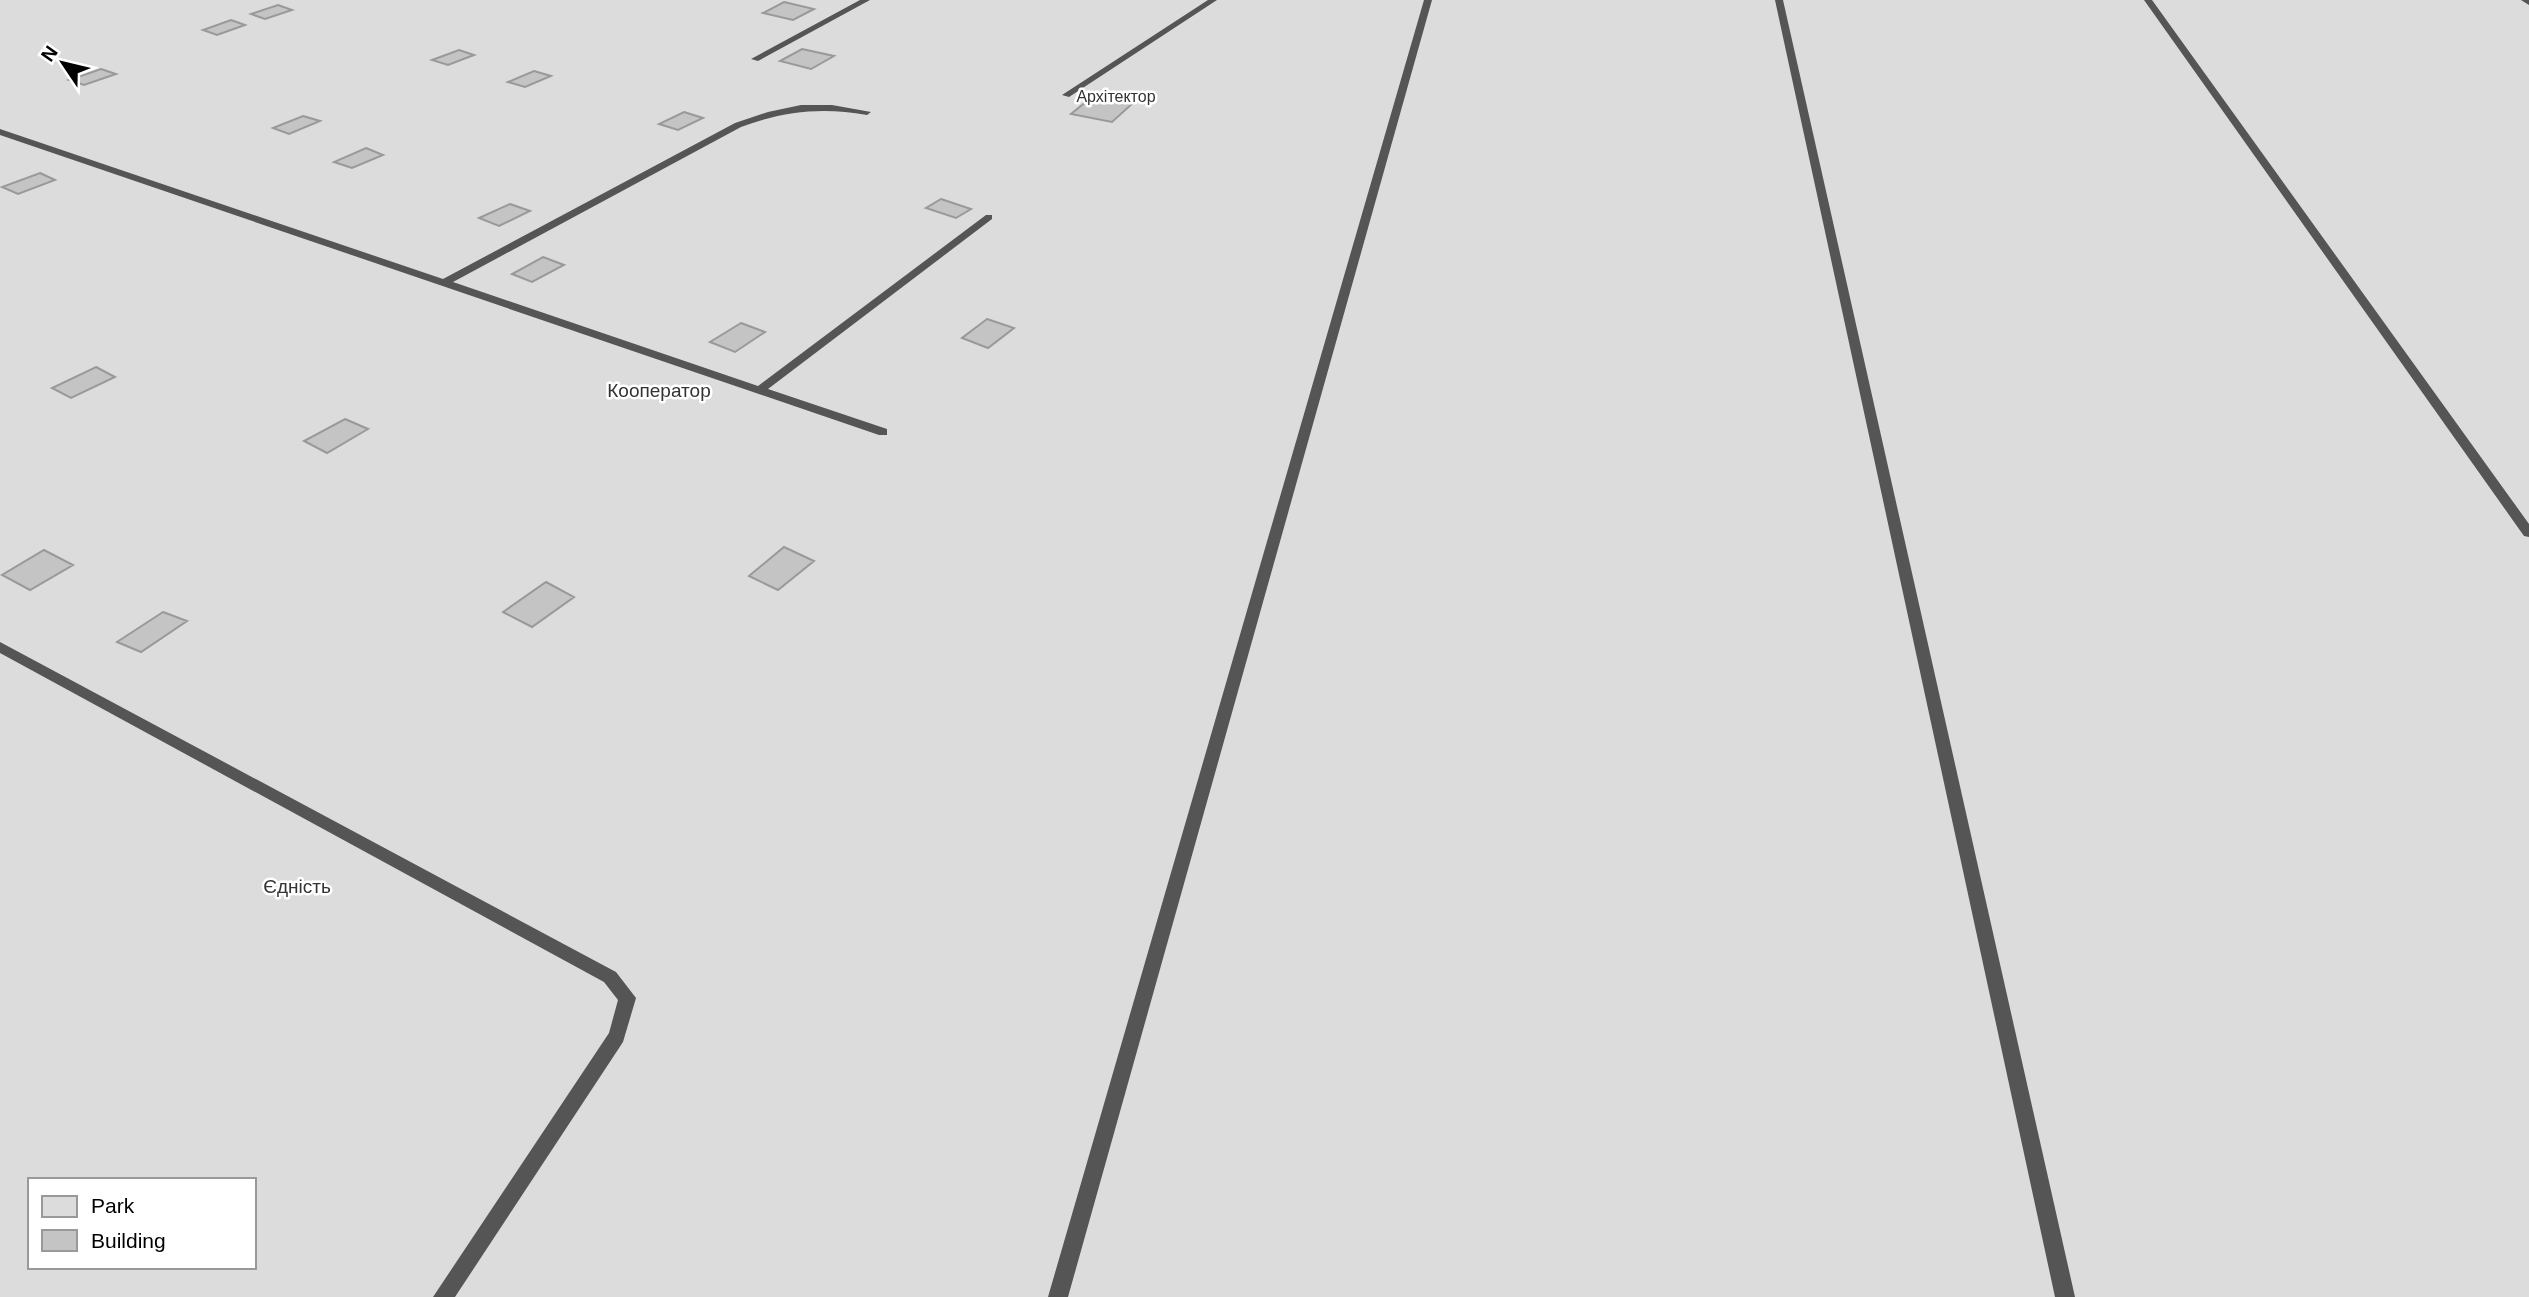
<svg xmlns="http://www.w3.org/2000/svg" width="2529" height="1297" font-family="Helvetica,sans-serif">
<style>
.green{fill:#dcdcdc;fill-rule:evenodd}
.building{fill:#c4c4c4;stroke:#999;stroke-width:2}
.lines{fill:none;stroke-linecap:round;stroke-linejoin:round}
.lane{fill:#555;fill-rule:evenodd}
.labels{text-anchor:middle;stroke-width:5;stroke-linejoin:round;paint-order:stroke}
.far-park-label{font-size:16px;fill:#333;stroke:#fff}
.park-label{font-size:19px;fill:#333;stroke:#fff}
</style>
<rect width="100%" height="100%" fill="#fff"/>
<!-- green -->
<path class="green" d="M0,0h2529v1297h-2529zM30,1180h224v87h-224z"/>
<!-- building -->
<path class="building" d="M784,2l30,7 -21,11 -30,-7z
M278,5l14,5 -27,9 -14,-5z
M231,20l14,5 -28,10 -14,-5z
M802,49l32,7 -23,13 -31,-8z
M459,50l15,5 -26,10 -16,-5z
M101,69l15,5 -32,11 -15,-5z
M534,71l17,5 -26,11 -17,-5z
M1093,96l40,7 -21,19 -41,-8z
M684,112l19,6 -25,12 -19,-6z
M303,116l17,5 -31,13 -16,-6z
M366,148l17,7 -31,13 -18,-6z
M40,173l15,7 -37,14 -16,-7z
M941,199l30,10 -15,9 -30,-10z
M510,204l20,7 -31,15 -20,-8z
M543,257l21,8 -32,17 -20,-8z
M987,319l27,9 -26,20 -26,-10z
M741,323l24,9 -30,20 -25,-10z
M96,367l19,10 -44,21 -19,-10z
M345,419l23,10 -41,24 -23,-12z
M784,547l30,14 -36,29 -29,-14z
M44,550l29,15 -43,25 -28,-15z
M546,582l28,15 -42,30 -29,-15z
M163,612l24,9 -46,31 -24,-10z"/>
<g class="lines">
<!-- lane -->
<path class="lane" d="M860,0h10l-112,61 -7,-2z
M1208,0h9l-148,97 -7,-2z
M1424,0h8l-364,1297h-20z
M1775,0h8l292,1297h-20z
M2144,0h8l377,524v13l-5,-1z
M2521,0h8v5z
M801,105h31l39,7 -4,3c-45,-8 -83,-4 -126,12l-288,155 305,104 228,-171h6v4l-224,170 119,40v6h-8l-879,-300v-6l443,150 292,-156 33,-11z
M0,642l616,330 20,26 -13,44 -168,255h-22l176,-264 9,-33 -14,-18 -604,-329z"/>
</g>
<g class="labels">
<!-- far-park labels -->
<g class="far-park-label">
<text x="1116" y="102">Архітектор</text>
</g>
<!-- park labels -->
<g class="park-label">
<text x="659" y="397">Кооператор</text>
<text x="297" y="893">Єдність</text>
</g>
</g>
<!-- legend -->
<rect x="28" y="1178" width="228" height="91" fill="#ffffff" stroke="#999999" stroke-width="2"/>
<rect x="42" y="1196" width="35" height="21" fill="#dcdcdc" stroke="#999999" stroke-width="2"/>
<text x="91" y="1213" font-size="21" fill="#000000">Park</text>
<rect x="42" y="1230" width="35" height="21" fill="#c4c4c4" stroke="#999999" stroke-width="2"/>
<text x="91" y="1248" font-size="21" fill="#000000">Building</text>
<!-- north arrow -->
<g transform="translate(63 63) rotate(305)" stroke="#ffffff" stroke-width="5" paint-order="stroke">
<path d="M0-5L12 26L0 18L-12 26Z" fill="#000000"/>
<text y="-10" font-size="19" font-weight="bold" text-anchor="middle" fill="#000000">N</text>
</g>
</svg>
